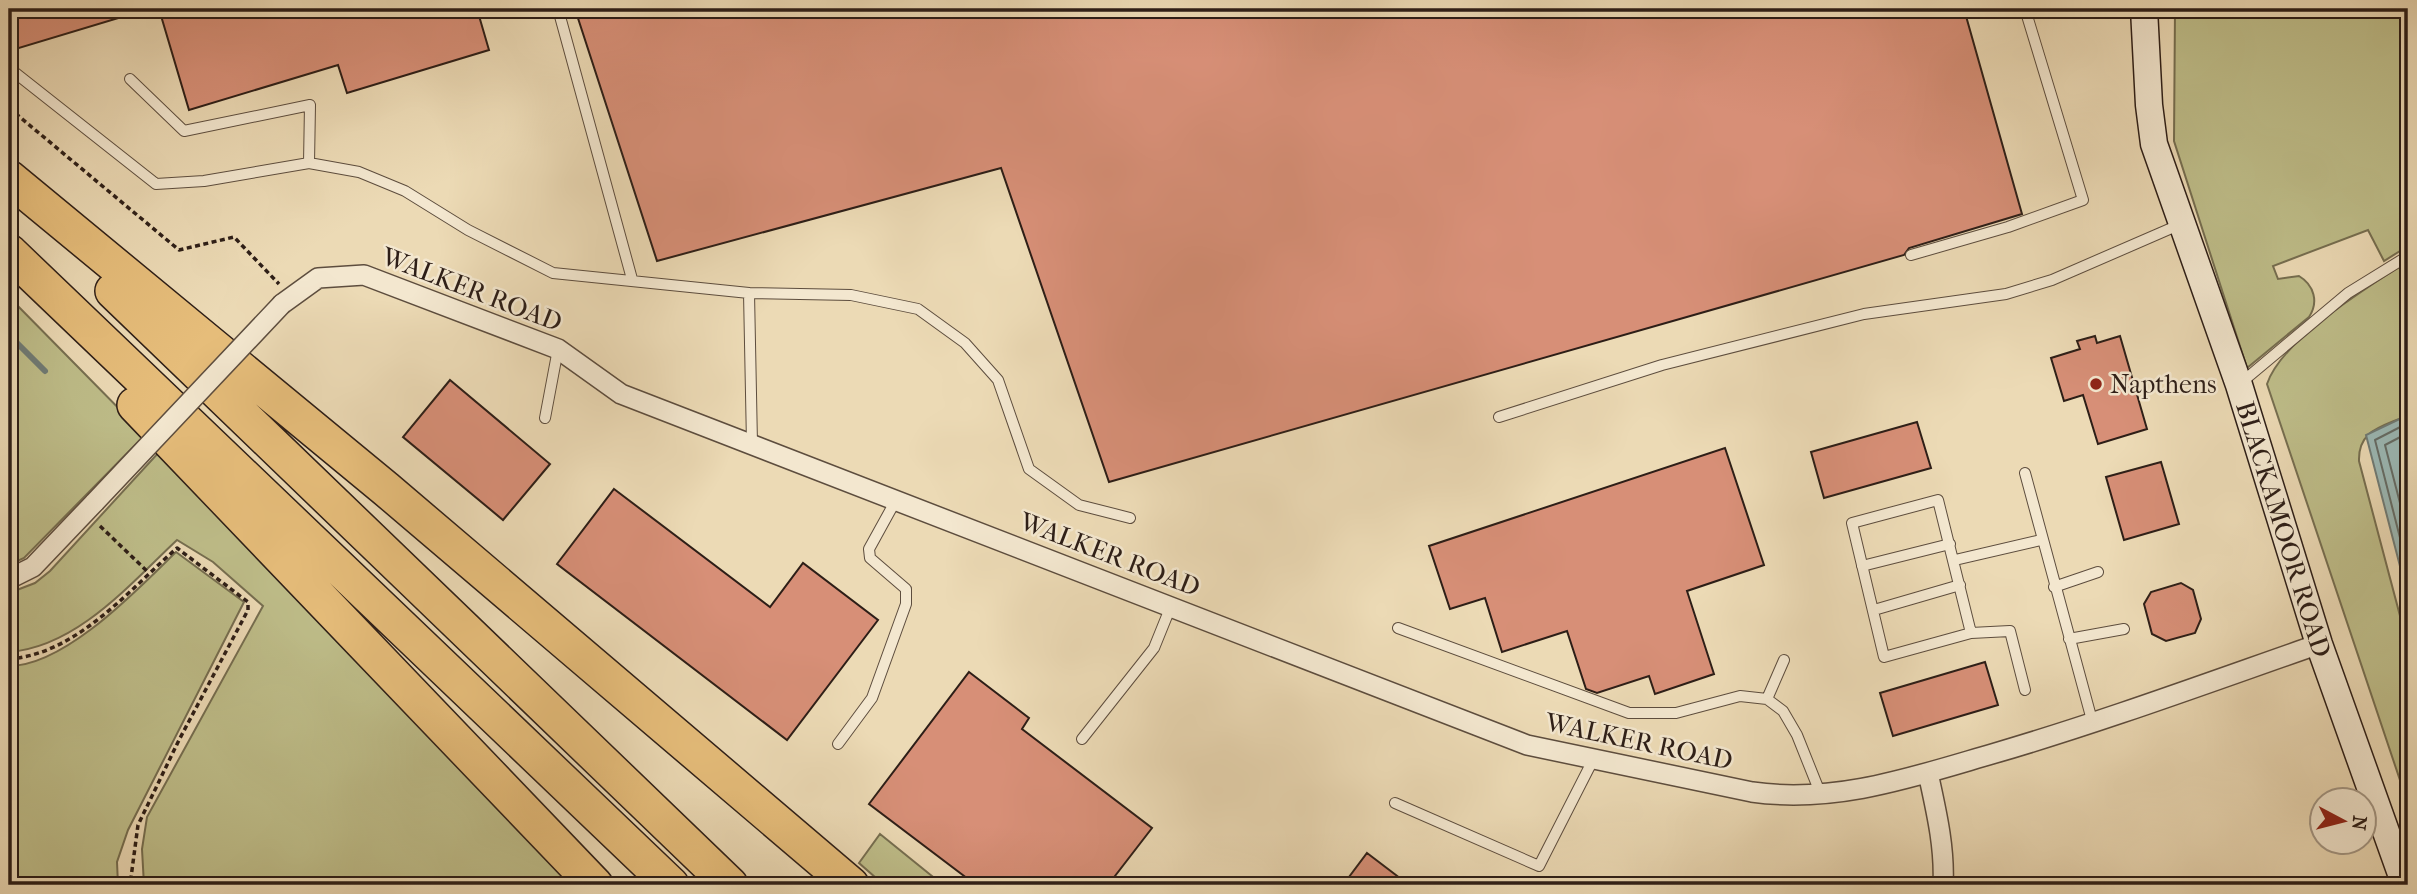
<svg xmlns="http://www.w3.org/2000/svg" width="2417" height="894" font-family="'IM FELL French Canon',serif">
<style>
.green{fill:#bebd89;stroke:#766e50;stroke-width:2}
.water{fill:#9bb9b6;stroke:#6f7b76;stroke-width:2}
.lines{fill:none;stroke-linecap:round;stroke-linejoin:round}
.shore{stroke:#646c66;stroke-width:2}
.stream{stroke:#6f7b76;stroke-width:6}
.building{fill:#d78f77;stroke:#2d1e17;stroke-width:2}
.service-casing{stroke:#5d4d3e;stroke-width:12}
.minor-casing{stroke:#5d4d3e;stroke-width:22}
.secondary-casing{stroke:#2d1e17;stroke-width:29}
.motorway-casing{stroke:#2d1e17;stroke-width:38}
.path{stroke:#2d1e17;stroke-width:3.5;stroke-dasharray:5 3.5;stroke-linecap:butt}
.service{stroke:#f3e7cf;stroke-width:10}
.minor{stroke:#f3e7cf;stroke-width:19}
.secondary{stroke:#f3e7cf;stroke-width:26}
.motorway{stroke:#e6bd7a;stroke-width:35}
.minor-bridge-casing{stroke:#5d4d3e;stroke-width:22;stroke-linecap:butt}
.minor-bridge{stroke:#f3e7cf;stroke-width:19}
.poi-dot{fill:#8f2418;stroke:#f3e7cf;stroke-width:2.5}
.labels{text-anchor:middle;stroke-width:5;stroke-linejoin:round;paint-order:stroke}
.street-label{font-size:26px;fill:#2d1e17;stroke:#f3e7cf}
.poi-label{font-size:26px;fill:#2d1e17;stroke:#f3e7cf;text-anchor:start}
</style>
<rect width="100%" height="100%" fill="#ecdab5"/>
<filter id="stains"><feTurbulence type="fractalNoise" baseFrequency=".00286" numOctaves="4"/><feColorMatrix values="0 0 0 0 .2 0 0 0 0 .09 0 0 0 0 .02 0 0 0 .5 -.17"/></filter>
<radialGradient id="worn" r=".72"><stop offset=".6" stop-color="#630" stop-opacity="0"/><stop offset="1" stop-color="#630" stop-opacity=".3"/></radialGradient>
<!-- green -->
<path class="green" d="M2175,9h233v237l-24,15 -16,-31 -95,36 5,13 21,-3c15,9 20,26 10,41l-62,51 -73,-227z
M2408,261v154c-25,12 -50,14 -49,46l49,185v158l-141,-420c15,-45 101,-97 141,-123z
M9,297l136,138 -121,123 -15,7z
M160,451l412,434h-428l-2,-36 5,-32 116,-211 -50,-44 -36,-22c-47,44 -100,107 -168,112v-59l26,-10 15,-12z
M176,552l68,50 -116,228 -11,32 1,23h-109v-219c56,0 128,-76 167,-114z
M880,834l63,51h-59l-25,-22z"/>
<!-- water -->
<path class="water" d="M2408,415v182l-42,-162z"/>
<g class="lines">
<!-- shore -->
<path class="shore" d="M2408,423l-33,17 33,129
M2408,433l-23,12 23,89"/>
<!-- stream -->
<path class="stream" d="M9,335l36,36"/>
</g>
<!-- building -->
<path class="building" d="M9,9h126v4l-126,38z
M159,9h318l12,41 -142,43 -9,-28 -149,45z
M575,9h1389l58,205 -113,34 -5,7 -795,227 -108,-314 -344,93z
M2095,336l2,7 23,-7 27,93 -49,15 -15,-49 -19,6 -13,-43 29,-9 -3,-8z
M450,380l100,84 -47,56 -100,-83z
M1917,422l14,46 -107,30 -13,-46z
M1725,448l39,117 -77,26 27,83 -59,20 -6,-18 -52,17 -11,-4 -19,-58 -65,21 -17,-54 -35,11 -21,-63z
M2161,462l18,62 -55,16 -18,-63z
M614,489l156,118 33,-44 75,57 -91,120 -230,-176z
M2181,583l12,7 8,29 -6,14 -29,8 -14,-7 -8,-30 7,-12z
M1985,662l13,43 -105,31 -13,-43z
M969,672l60,46 -7,11 130,99 -44,57h-132l-107,-81z
M1367,853l42,32h-49l-11,-8z"/>
<g class="lines">
<!-- service casing -->
<g class="service-casing">
<path id="service" d="M558,9l74,270
M9,68l147,116 48,-3 105,-18 50,9 46,19 63,39 85,43 196,20 3,151
M130,79l54,52 126,-26 -1,58
M1911,255l97,-28 75,-27 -58,-191
M749,293l102,2 67,14 47,34 33,37 31,89 50,36 51,13
M2242,382l106,-89 60,-37
M1499,417l163,-52 202,-51 142,-20 46,-14 129,-56
M545,418l13,-69
M2025,473l68,251
M1938,500l33,133 -87,24 -32,-134z
M1955,560l86,-20
M1862,566l88,-22
M2054,587l44,-15
M1874,610l86,-25
M1398,628l231,85h47l64,-17 27,3 16,12 14,24 24,60
M1971,633l39,-2 15,59
M2069,639l55,-10
M1767,699l17,-39
M1082,739l72,-91 17,-42
M838,744l34,-46 34,-94v-15l-36,-31 -1,-9 27,-49
M1395,803l144,63 54,-106"/>
</g>
<!-- minor casing -->
<g class="minor-casing">
<path id="minor" d="M282,304l36,-26 46,-3 194,74 63,45 906,351 225,47c83,12 161,-15 240,-38 110,-32 218,-72 327,-110
M9,579l24,-12 62,-65
M1928,773c8,37 17,74 15,112"/>
</g>
<!-- secondary casing -->
<g class="secondary-casing">
<g id="secondary">
<path id="s1" d="M2144,9l5,96 5,39 85,241 80,259 86,241"/>
</g>
</g>
<!-- motorway casing -->
<g class="motorway-casing">
<path id="motorway" d="M9,178l377,311 465,396
M9,252l662,633
M113,291l617,594
M135,405l460,480"/>
</g>
<!-- path -->
<path class="path" d="M9,108l170,142 55,-13 45,47
M100,526l49,47
M9,659c68,-5 120,-69 168,-111l71,54v8l-69,130 -41,85 -8,60"/>
<!-- service -->
<use href="#service" class="service"/>
<!-- minor -->
<use href="#minor" class="minor"/>
<!-- secondary -->
<use href="#secondary" class="secondary"/>
<!-- motorway -->
<use href="#motorway" class="motorway"/>
<!-- minor-bridge casing -->
<g class="minor-bridge-casing">
<path id="minor-bridge" d="M95,502l187,-198"/>
</g>
<!-- minor-bridge -->
<use href="#minor-bridge" class="minor-bridge"/>
</g>
<!-- markers -->
<circle class="poi-dot" cx="2096" cy="384" r="7"/>
<g class="labels">
<!-- street labels -->
<g class="street-label">
<text transform="translate(472 289) rotate(21)" y="9">WALKER ROAD</text>
<text dy="9" stroke="none"><textPath href="#s1" startOffset="542">BLACKAMOOR ROAD</textPath></text>
<text transform="translate(1110 554) rotate(21)" y="9">WALKER ROAD</text>
<text transform="translate(1639 741) rotate(12)" y="9">WALKER ROAD</text>
</g>
<!-- poi labels -->
<g class="poi-label">
<text x="2110" y="393">Napthens</text>
</g>
</g>
<!-- margin -->
<rect width="2417" height="894" fill="none" stroke="#ecdab5" stroke-width="35"/>
<rect x="10" y="10" width="2396" height="873" fill="none" stroke="#2d1e17" stroke-width="3.5"/>
<rect x="18" y="18" width="2382" height="859" fill="none" stroke="#2d1e17" stroke-width="2"/>
<!-- north arrow -->
<g transform="translate(2343 821) rotate(97)"><circle r="33" fill="#f3e7cf" stroke="#a49785" stroke-width="2"/>
<path d="M0-5L12 26L0 18L-12 26Z" fill="#8f2418"/>
<text y="-10" font-size="19" font-weight="bold" text-anchor="middle" fill="#2d1e17">N</text>
</g>
<rect width="100%" height="100%" filter="url(#stains)"/>
<rect width="100%" height="100%" fill="url(#worn)"/>
</svg>
